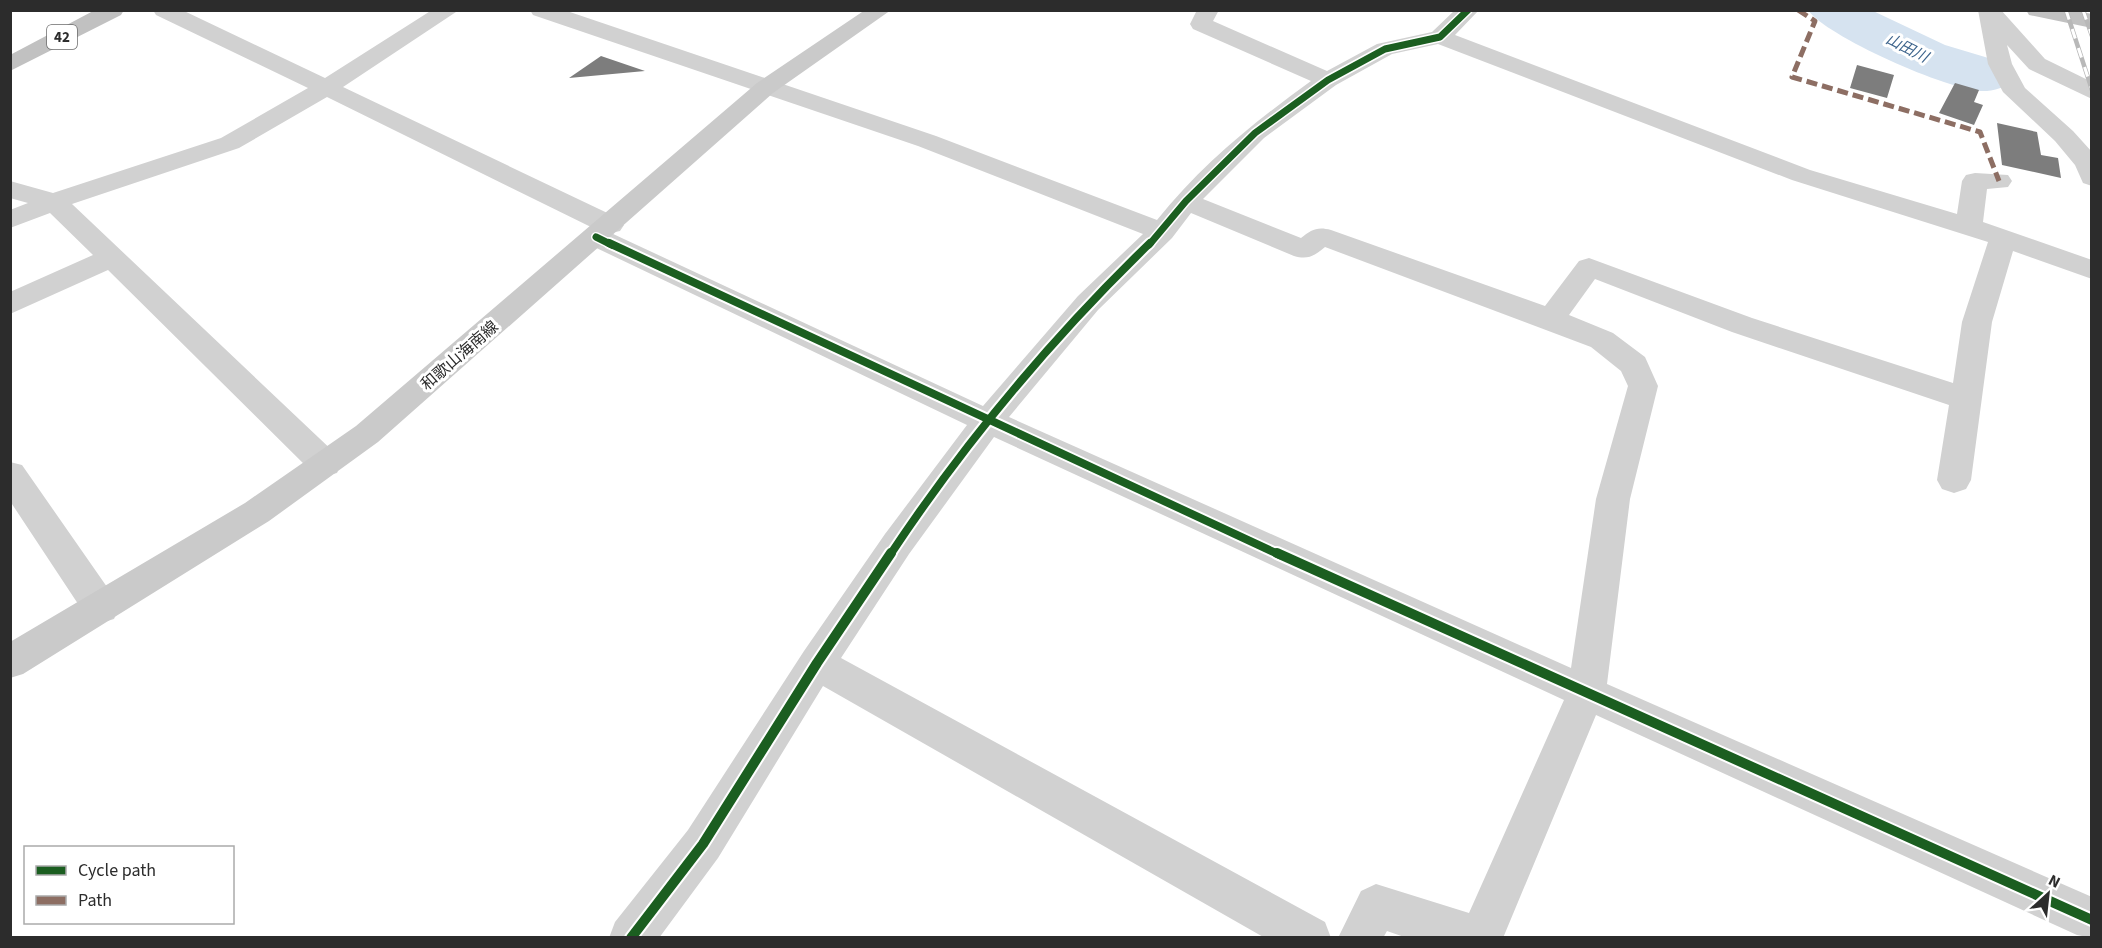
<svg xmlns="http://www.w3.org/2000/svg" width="2102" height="948" font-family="'Source Sans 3','Noto Sans JP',sans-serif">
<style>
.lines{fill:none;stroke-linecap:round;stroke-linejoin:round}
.river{fill:#d6e3f0;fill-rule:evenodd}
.building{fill:#7d7d7d}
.minor{fill:#d1d1d1;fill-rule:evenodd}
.secondary{fill:#cacaca;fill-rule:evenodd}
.trunk{fill:#c1c1c1;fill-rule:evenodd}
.rail-casing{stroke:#b8b8b8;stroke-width:4.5}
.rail{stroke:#fff;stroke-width:3;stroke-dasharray:10;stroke-linecap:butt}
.quiet{stroke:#8d6e63;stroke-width:5;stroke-dasharray:11 5;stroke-linecap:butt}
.cycleway-far2-casing{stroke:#fff;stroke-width:10}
.cycleway-far1-casing{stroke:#fff;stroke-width:12}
.cycleway-casing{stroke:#fff;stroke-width:14}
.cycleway-far2{stroke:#1b5e20;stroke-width:7}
.cycleway-far1{stroke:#1b5e20;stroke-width:8}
.cycleway{stroke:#1b5e20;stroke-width:10}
.labels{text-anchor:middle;stroke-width:6;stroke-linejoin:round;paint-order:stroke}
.shield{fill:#fff;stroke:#6b6b6b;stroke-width:1.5}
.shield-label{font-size:15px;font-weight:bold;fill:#2c2c2c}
.far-water-label{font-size:15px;font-style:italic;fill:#3c638b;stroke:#fff}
.street-label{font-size:16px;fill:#2c2c2c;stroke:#fff}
</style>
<rect width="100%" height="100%" fill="#fff"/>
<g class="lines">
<!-- river -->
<path class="river" d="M1808,10h63l74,35 60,18 8,12 -8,12c-6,1 -13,4 -18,4 -32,3 -162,-55 -179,-81z"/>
</g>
<!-- building -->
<path class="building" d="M601,56l44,15 -76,7z
M1857,65l37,10 -7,23 -37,-10z
M1955,83l24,7 -5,12 9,3 -9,20 -35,-12z
M1997,123l40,9 4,23 17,3 3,20 -59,-13z"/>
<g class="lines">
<!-- minor -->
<path class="minor" d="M153,10h29l143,68 107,-68h27l-116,77 277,132 4,6 -4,6 -9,2 372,173 95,-110 65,-62 -225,-88 -385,-131 -3,-5h34l372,126 221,84c45,-56 96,-97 154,-139l-118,-52 -3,-5 7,-14h22l-6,11 114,50 50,-27 55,-12 23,-22h24l-24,25 355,135 147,44 5,-33 4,-6 9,-2 33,2 4,6 -4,6 -21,2 -4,33 109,38v19l-79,-28 -21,71 -21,158 -5,9 -12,4 -12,-4 -5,-9 12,-75 -217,-73 -137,-53 -26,36 44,18 32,24 13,29 -28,113 -23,185 485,213v41l-15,-3 -481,-220 -93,223h-96l-20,-7 -4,7h-45l23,-47 15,-7 93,29 95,-213 -570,-263 -85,117 -68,104 484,264 6,16h-66l-442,-252 -105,172 -59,80h-50l6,-16 73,-92 116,-179 81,-117 82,-109 -381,-182 -4,-6 4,-6 9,-2 -268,-132 -88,51 -167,56 265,251 4,9 -4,9 -12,3 -12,-3 -205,-203 -98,44v-22l83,-37 -43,-42 -40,15v-18l18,-7 -18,-5v-17l43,12 168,-55 87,-50 -152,-73zM1438,44l354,136 196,62 -26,80 -9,61 -201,-65 -163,-60 -10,3 -34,45 -214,-76c-14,-4 -20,0 -30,8l-98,-39 61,-61 72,-53 56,-31zM1191,213l103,43c14,4 20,0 31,-9l266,100 30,24 7,15 -32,113 -25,169 -562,-251 89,-107 74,-72z
M1978,10h23l44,49 47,23v17l-63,-30 -22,-24 5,19 13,24 48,43 19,21v34l-9,-3 -8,-18 -20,-24 -52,-49 -15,-28z
M10,462l12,3 92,132 5,11 -5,11 -13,4 -13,-4 -78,-118z"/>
<!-- secondary -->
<path class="secondary" d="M865,10h26l-118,83 -395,349 -109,79 -246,153 -13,4v-36l235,-139 111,-77 401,-343z"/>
<!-- trunk -->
<path class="trunk" d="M95,10h29l-3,5 -111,56v-16z
M2026,10h47l19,4v14l-63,-13z"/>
<!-- rail casing -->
<g class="rail-casing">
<path id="rail" d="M2066,10l26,80
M2083,10l9,26"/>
</g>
<!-- rail -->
<use href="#rail" class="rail"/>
<!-- quiet -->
<path class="quiet" d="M1798,10l17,11 -23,56 188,55 19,49"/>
<!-- cycleway-far2 casing -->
<g class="cycleway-far2-casing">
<path id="cycleway-far2" d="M596,237l16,8
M1149,245l37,-44 69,-68 73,-53 57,-31 55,-12 28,-27"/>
</g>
<!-- cycleway-far1 casing -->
<g class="cycleway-far1-casing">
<path id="cycleway-far1" d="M609,243l671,312
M890,555c75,-113 163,-218 260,-312"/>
</g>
<!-- cycleway casing -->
<g class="cycleway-casing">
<path id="cycleway" d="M1277,553l815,367
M631,938l72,-94 114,-181 74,-110"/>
</g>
<!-- cycleway-far2 -->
<use href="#cycleway-far2" class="cycleway-far2"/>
<!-- cycleway-far1 -->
<use href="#cycleway-far1" class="cycleway-far1"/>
<!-- cycleway -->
<use href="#cycleway" class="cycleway"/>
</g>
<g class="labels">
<!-- shield labels -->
<rect class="shield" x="47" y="25" width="30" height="24" rx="4.5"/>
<g class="shield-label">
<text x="62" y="42">42</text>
</g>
<!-- far-water labels -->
<g class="far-water-label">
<text transform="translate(1907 48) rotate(27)" y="5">山田川</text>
</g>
<!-- street labels -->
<g class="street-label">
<text transform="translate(459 355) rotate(-41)" y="6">和歌山海南線</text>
</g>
</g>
<!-- border -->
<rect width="2102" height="948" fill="none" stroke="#2c2c2c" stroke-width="24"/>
<!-- legend -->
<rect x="24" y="846" width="210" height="78" fill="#ffffff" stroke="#ababab" stroke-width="1.5"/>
<rect x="36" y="866" width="30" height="9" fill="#1b5e20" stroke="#ababab" stroke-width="1.5"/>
<text x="78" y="876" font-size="18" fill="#2c2c2c">Cycle path</text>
<rect x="36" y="896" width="30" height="9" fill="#8d6e63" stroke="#ababab" stroke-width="1.5"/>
<text x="78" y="906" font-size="18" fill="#2c2c2c">Path</text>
<!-- north arrow -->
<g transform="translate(2048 894) rotate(27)" stroke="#ffffff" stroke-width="4.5" paint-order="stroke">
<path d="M0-4.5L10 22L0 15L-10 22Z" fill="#2c2c2c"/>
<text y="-9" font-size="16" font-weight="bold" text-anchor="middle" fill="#2c2c2c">N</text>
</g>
</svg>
